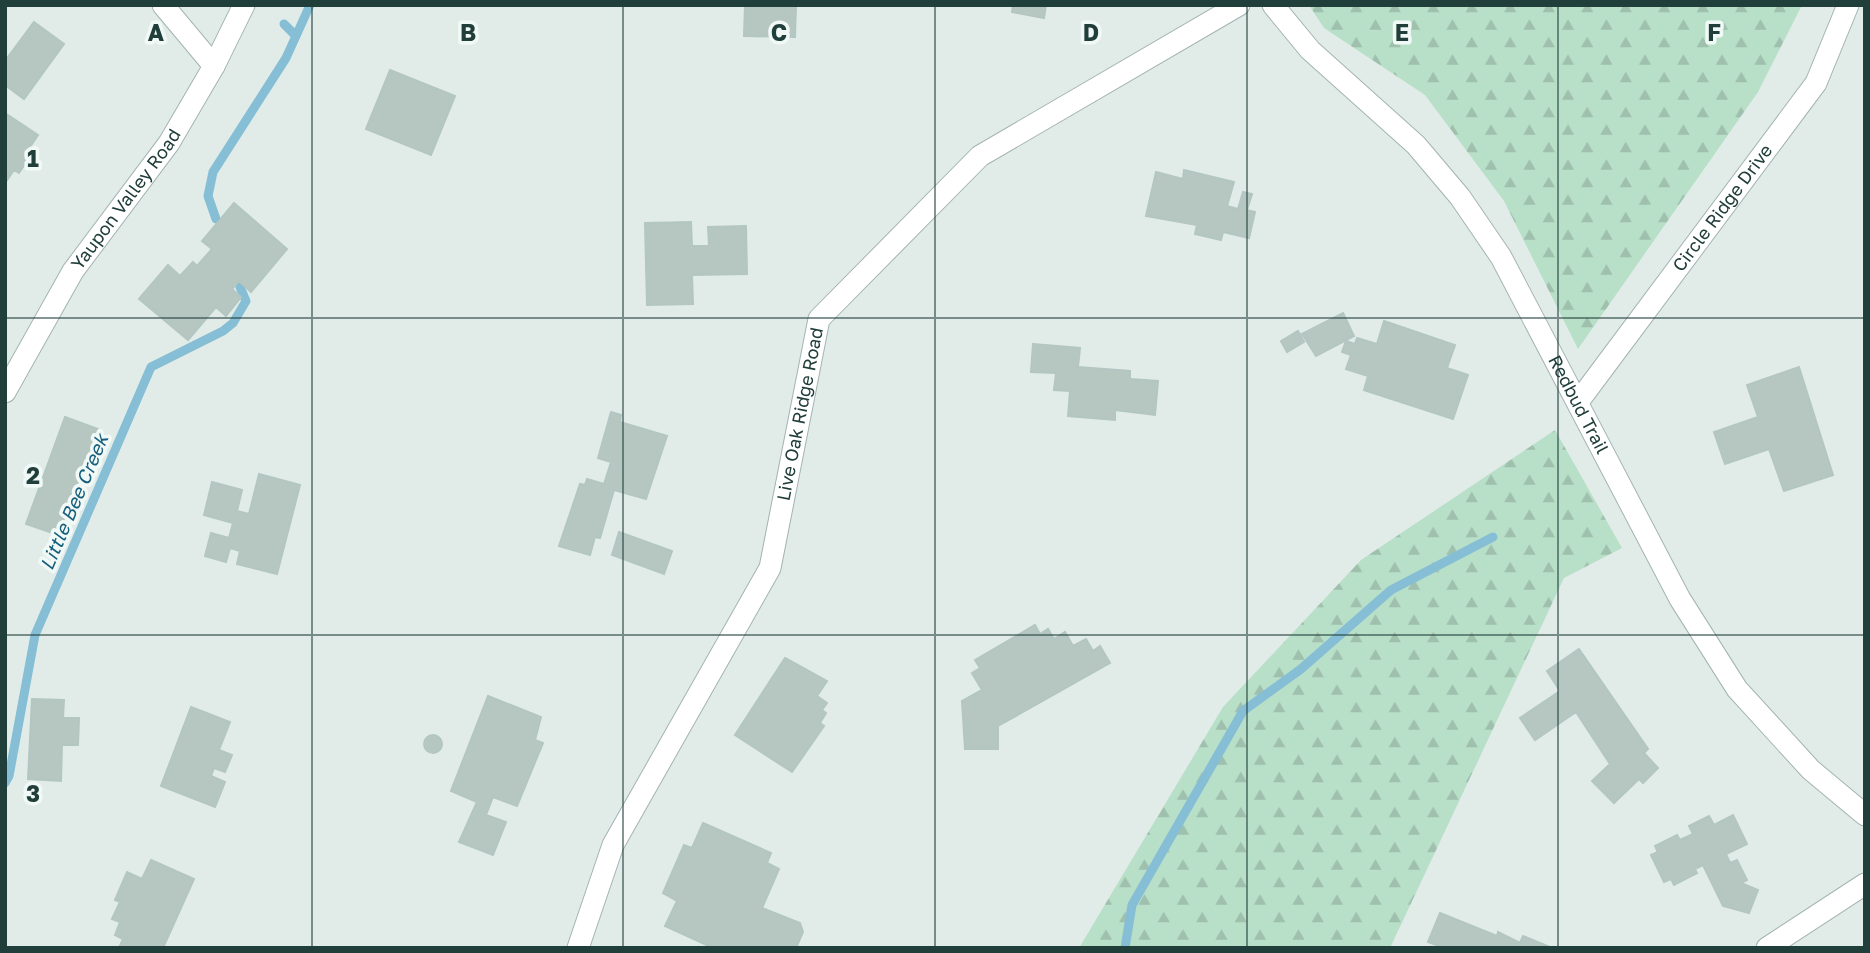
<svg xmlns="http://www.w3.org/2000/svg" width="1870" height="953" font-family="'Golos Text',sans-serif">
<style>
.forest{fill:url(#forest-firs)}
.lines{fill:none;stroke-linecap:round;stroke-linejoin:round}
.stream{stroke:#85bed5;stroke-width:9}
.building{fill:#b6c7c2;stroke:#b3c6c1;stroke-width:2}
.minor-casing{stroke:#a3b4b1;stroke-width:23}
.minor{stroke:#fff;stroke-width:21}
.grid{fill:none;stroke:#203e3a;stroke-width:2;stroke-opacity:0.55}
.labels{text-anchor:middle;stroke-width:7;stroke-linejoin:round;paint-order:stroke}
.street-label{font-size:18px;fill:#203e3a;stroke:#f1f9f6}
.water-label{font-size:19px;font-style:italic;fill:#175e7d;stroke:#f1f9f6}
.grid-label{font-size:23px;text-anchor:middle;font-weight:bold;fill:#203e3a;stroke:#f1f9f6;stroke-width:7;stroke-linejoin:round;paint-order:stroke}
</style>
<defs>
<pattern id="forest-firs" width="22" height="20" patternUnits="userSpaceOnUse" patternTransform="scale(1.75)"><rect width="22" height="20" fill="#b8dfc8"/><path d="M5 1l3.5 6h-7zM16 11l3.5 6h-7z" fill="#9ec0ad"/></pattern>
</defs>
<rect width="100%" height="100%" fill="#e1ece9"/>
<!-- forest -->
<path class="forest" d="M1309,5h493l-44,87 -180,257 -74,-148 -79,-106 -101,-67z
M1555,430l67,118 -58,30 -174,370h-311l144,-241 138,-147z"/>
<g class="lines">
<!-- stream -->
<path class="stream" d="M284,24l12,12
M216,219l-8,-23 5,-24 73,-114 24,-53
M5,783l4,-7 26,-141 116,-268 72,-36 10,-8 13,-22 -6,-14
M1125,948l7,-43 111,-194 58,-42 90,-79 102,-53"/>
</g>
<!-- building -->
<path class="building" d="M745,5h51l-1,32 -51,-1z
M1013,5h33l-2,13 -32,-6z
M34,22l30,22 -40,55 -19,-14v-24z
M390,70l65,26 -24,59 -65,-26z
M5,113l33,22 -14,21 5,2 -10,15 -5,-3 -9,13z
M1184,170l50,12 -7,24 11,3 5,-17 9,2 -5,16 8,2 -6,26 -26,-6 -2,8 -26,-6 2,-9 -51,-9 10,-44 27,7z
M234,203l53,46 -36,43 -12,-11 -7,8 9,8 -15,19 -10,-9 -28,33 -49,-41 29,-34 12,11 13,-14 4,4 15,-17 -10,-8z
M691,222l1,24h17l-1,-19 38,-1 1,48 -55,1 1,29 -46,1 -2,-82z
M1343,313l11,23 -38,20 -14,-22z
M1384,321l71,24 -8,23 21,7 -15,44 -89,-29 4,-14 -22,-7 5,-14 -9,-3 4,-11 9,3 2,-6 20,6z
M1298,331l6,11 -17,10 -6,-11z
M1033,344l47,4 -2,19 52,4v8l28,2 -3,34 -40,-5v10l-47,-4 2,-25 -16,-1 2,-17 -25,-1z
M1799,367l34,108 -49,16 -15,-42 -44,15 -11,-32 44,-15 -11,-32z
M611,412l10,3 -1,7 47,14 -21,63 -32,-9 -14,48 -5,-1 -5,18 -31,-9 21,-62 5,1 2,-6 17,5 7,-22 -13,-4z
M65,417l33,12 -40,106 -32,-11z
M259,474l41,11 -23,89 -40,-10 3,-13 -10,-3 -4,14 -21,-6 6,-23 18,5 4,-15 -29,-8 8,-33 30,8 -5,21 12,3z
M619,532l53,19 -8,23 -52,-19z
M1035,625l5,9 8,-5 6,10 11,-7 8,14 13,-7 7,12 7,-5 10,17 -112,63v23h-33l-3,-48 20,-11 -10,-17 8,-5 -5,-8z
M1579,649l69,100 -4,4 14,15 -15,15 -4,-4 -25,24 -22,-22 18,-17 -34,-52 -41,28 -15,-22 40,-27 -13,-20z
M785,658l42,23 -10,15 10,7 -5,7 4,3 -6,10 4,3 -32,46 -57,-37z
M488,696l53,21 -6,23 8,3 -26,63 -24,-9 -7,18 20,7 -13,33 -34,-13 18,-40 -26,-11z
M32,699l32,1 -1,18h16l-1,27h-16l-1,36 -33,-2z
M191,707l39,15 -11,28 13,5 -7,17 -11,-4 -3,8 14,6 -10,25 -54,-21z
M424 744a9 9 0 1 1 18 0a9 9 0 1 1-18 0Z
M1733,815l14,29 -21,10 4,9 7,-3 10,20 -6,3 17,7 -9,23 -26,-7 -20,-41 -8,4 2,4 -23,12 -3,-6 -7,3 -13,-27 7,-3 -3,-6 22,-11 3,5 13,-6 -4,-8 20,-10 5,9z
M703,823l68,30 -4,10 12,6 -17,39 38,15 3,9 -7,16 -85,-1 -46,-21 12,-25 -14,-8 21,-48 8,3z
M151,860l43,19 -31,69h-44l4,-9 -8,-4 5,-13 -8,-3 8,-17 -5,-2 12,-28 15,7z
M1440,913l57,23 1,-4 22,11 3,-7 29,12h-108l-16,-6z"/>
<g class="lines">
<!-- minor casing -->
<g class="minor-casing">
<g id="minor">
<path d="M163,5l51,61"/>
<path id="s1" d="M1273,5l37,45 106,95 44,52 41,60 179,342 57,90 74,81 54,45"/>
<path id="s2" d="M5,392l68,-121 96,-128 45,-77 30,-61"/>
<path id="s3" d="M1578,402l238,-319 32,-78"/>
<path id="s4" d="M578,948l35,-103 157,-277 49,-249 161,-163 259,-151"/>
<path d="M1767,948l98,-64"/>
</g>
</g>
<!-- minor -->
<use href="#minor" class="minor"/>
</g>
<!-- grid -->
<path class="grid" d="M312,5v943M623,5v943M935,5v943M1247,5v943M1558,5v943M5,318h1860M5,635h1860"/>
<g class="labels">
<!-- street labels -->
<g class="street-label">
<text dy="6" stroke="none"><textPath href="#s2" startOffset="228">Yaupon Valley Road</textPath></text>
<text dy="6" stroke="none"><textPath href="#s3" startOffset="242">Circle Ridge Drive</textPath></text>
<text dy="6" stroke="none"><textPath href="#s1" startOffset="508">Redbud Trail</textPath></text>
<text dy="6" stroke="none"><textPath href="#s4" startOffset="584">Live Oak Ridge Road</textPath></text>
</g>
<!-- water labels -->
<g class="water-label">
<text transform="translate(74 502) rotate(-67)" y="7">Little Bee Creek</text>
</g>
</g>
<g class="grid-label">
<text x="156" y="41">A</text>
<text x="468" y="41">B</text>
<text x="779" y="41">C</text>
<text x="1091" y="41">D</text>
<text x="1402" y="41">E</text>
<text x="1714" y="41">F</text>
<text x="33" y="167">1</text>
<text x="33" y="484">2</text>
<text x="33" y="802">3</text>
</g>
<!-- border -->
<rect width="1870" height="953" fill="none" stroke="#203e3a" stroke-width="14"/>
</svg>
